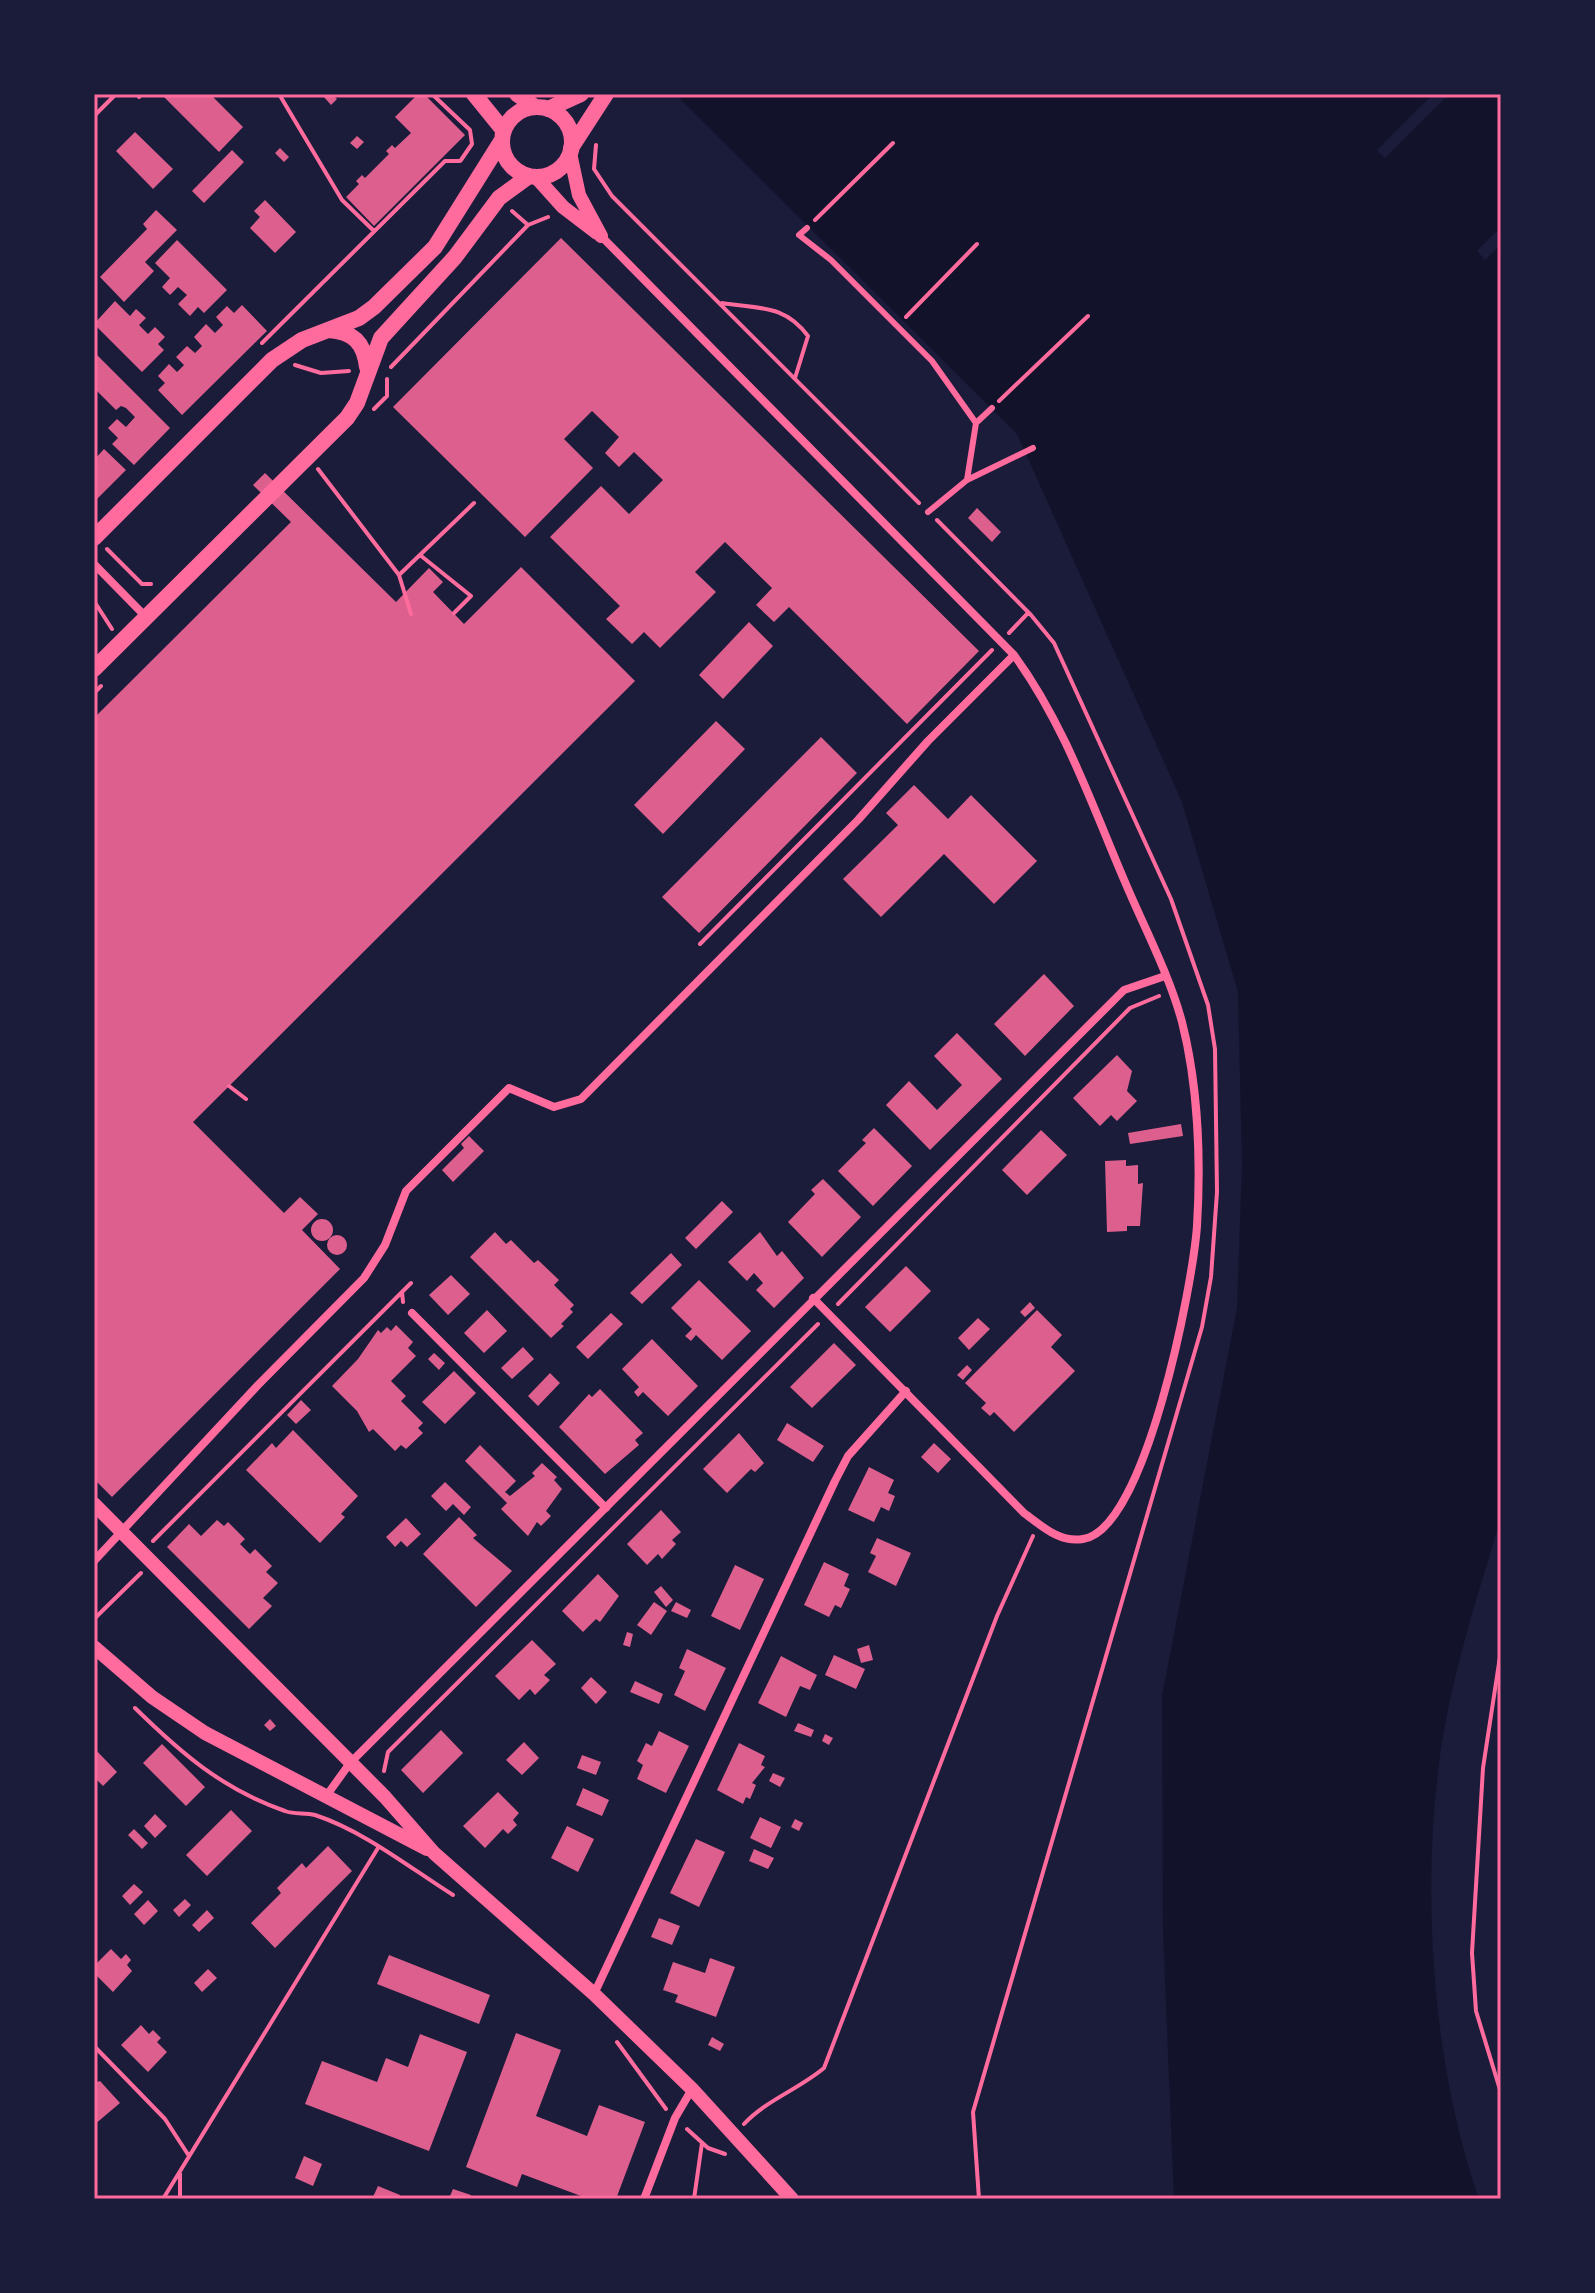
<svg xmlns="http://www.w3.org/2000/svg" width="1595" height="2293" font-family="Jost,sans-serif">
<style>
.water{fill:#12122b}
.pier{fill:#1b1b3a}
.building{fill:#dd5f8e}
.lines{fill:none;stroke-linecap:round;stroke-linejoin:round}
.path{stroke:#ff6b9d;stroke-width:4}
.service{stroke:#ff6b9d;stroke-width:6}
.minor{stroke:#ff6b9d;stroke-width:8}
.tertiary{stroke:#ff6b9d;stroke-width:14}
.secondary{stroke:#ff6b9d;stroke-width:16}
.neatline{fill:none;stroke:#ff6b9d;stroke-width:3}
</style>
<rect width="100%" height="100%" fill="#1b1b3a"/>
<!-- water -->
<path class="water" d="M675,94h826v1424c-25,83 -53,167 -63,254 -16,135 -4,299 41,427h-305l-11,-267 -1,-236 75,-388 5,-143 -4,-173 -56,-190 -165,-368z"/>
<!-- pier -->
<path class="pier" d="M1433,94h16l-64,64 -8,-8z
M1501,227v17l-16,16 -8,-9z"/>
<!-- building -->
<path class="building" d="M161,94h49l33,33 -24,25z
M326,94h6l5,5 -6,6 -8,-9z
M418,94h6l41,41 -91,91 -28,-29 13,-13 -3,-3 6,-6 3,3 24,-24 -3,-3 6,-6 3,3 16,-15 -16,-16z
M135,132l38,37 -20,20 -37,-38z
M357,136l7,6 -7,7 -7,-6z
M280,148l9,9 -5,5 -9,-9z
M232,150l12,12 -40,41 -12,-12z
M265,200l31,32 -21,21 -25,-25 10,-11 -6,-6z
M156,210l21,20 -32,32 9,9 -30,31 -24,-25 47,-48 -4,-5z
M561,238l418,413 -72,73 -118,-117 -15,15 -18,-17 16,-17 -47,-46 -30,30 21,20 -56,56 -16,-16 -12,12 -26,-25 14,-13 -70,-69 51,-51 28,28 34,-34 -29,-28 -15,15 -14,-14 14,-16 -27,-26 -28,28 29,29 -68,69 -132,-130z
M177,240l50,50 -23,23 -6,-6 -8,9 -12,-12 9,-9 -9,-8 -8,8 -8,-8 8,-9 -15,-15z
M115,301l15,15 6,-7 10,9 -7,7 9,9 7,-7 10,10 -7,7 6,6 -22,22 -48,-48z
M242,305l25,26 -85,84 -24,-25 7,-7 -7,-7 11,-12 8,8 7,-7 -8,-8 11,-11 8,7 7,-7 -8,-9 12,-13 9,9 8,-8 -7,-8 11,-11 7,7z
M94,352l76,76 -36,37 -22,-21 6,-6 -10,-10 9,-9 9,8 9,-10 -9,-9 -5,-2 -5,4 -22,-22z
M104,449l22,21 -32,32v-42z
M265,473l131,129 33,-34 14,14 -10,10 31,32 57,-57 114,114 -442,441 91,91 16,-16 18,17 -16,16 38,39 -228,228 -18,-18v-761l197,-196 -38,-37z
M977,508l24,24 -9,10 -24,-24z
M749,622l24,24 -50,53 -24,-24z
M716,721l29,28 -82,85 -29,-29z
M821,737l36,36 -158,160 -37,-36z
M914,785l34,34 23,-24 66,66 -43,43 -50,-50 -63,63 -38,-38 55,-54 -12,-12z
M1044,974l30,32 -49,50 -31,-32z
M957,1033l45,46 -72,71 -44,-45 23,-24 28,29 25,-25 -28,-29z
M1117,1055l15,16 -5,20 10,10 -20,20 -6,-6 -11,11 -27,-28z
M1181,1124l2,12 -53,8 -2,-11z
M874,1128l38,38 -39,40 -35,-35 28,-28 -4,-3z
M1041,1130l26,25 -40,40 -25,-25z
M469,1136l15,15 -31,31 -11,-12 22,-22 -3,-4z
M1126,1160v6l12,-1v19l5,-1 -3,43h-13v5l-20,1 -2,-71z
M823,1179l38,38 -39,40 -34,-35 27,-28 -4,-4z
M722,1201l11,11 -37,37 -11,-11z
M311 1230a11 11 0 1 1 22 0a11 11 0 1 1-22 0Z
M495,1232l11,12 5,-4 23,23 4,-3 21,20 -5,5 20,20 -4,4 3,3 -12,12 3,2 -13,12 -81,-81z
M760,1232l17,24 5,-5 22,27 -30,30 -18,-18 7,-7 -9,-10 -7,8 -19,-19z
M327 1245a10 10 0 1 1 20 0a10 10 0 1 1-20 0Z
M671,1253l11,12 -40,39 -12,-11z
M906,1266l25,25 -41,41 -25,-25z
M451,1275l19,19 -22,21 -19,-20z
M699,1280l52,51 -29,29 -26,-25 -5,6 -6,-5 7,-7 -21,-21z
M1030,1302l5,6 -10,9 -5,-5z
M487,1310l20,21 -23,22 -20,-20z
M1037,1310l25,25 -11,12 24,24 -61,61 -20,-20 -4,4 -9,-8 5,-5 -21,-20z
M611,1313l12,11 -35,35 -12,-12z
M978,1318l12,11 -21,21 -11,-12z
M396,1325l17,17 -5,6 8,8 -25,25 15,15 -5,5 22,22 -5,5 5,5 -17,16 -5,-4 -6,6 -22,-22 -4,3 -12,-21 -25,-25 26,-27 20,-29 3,3 6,-6 4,4z
M652,1339l46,47 -30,30 -25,-24 -5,5 -4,-5 5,-5 -17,-18z
M834,1343l22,22 -44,43 -22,-21z
M523,1347l11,12 -22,20 -11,-11z
M434,1353l11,10 -6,7 -11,-11z
M967,1365l5,5 -9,10 -6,-5z
M454,1371l22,22 -31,31 -23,-22z
M550,1373l10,10 -22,23 -10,-10z
M600,1389l43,44 -8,7 4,5 -34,29 -46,-47 30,-33 3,3z
M301,1400l10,10 -15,14 -9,-9z
M787,1423l37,23 -11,16 -36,-22z
M293,1430l65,66 -17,18 4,3 -25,26 -74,-73 26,-27 4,5z
M739,1433l25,30 -9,9 -4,-3 -24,24 -24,-24z
M934,1443l17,16 -13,14 -17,-16z
M480,1445l36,36 -11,11 5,4 25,-20 -3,-3 10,-10 15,14 -3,3 8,9 -16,22 5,5 -10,10 -4,-4 -9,14 -27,-27 6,-6 -42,-42z
M869,1467l25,13 -6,13 7,3 -6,15 -8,-4 -7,15 -26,-12z
M445,1482l26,25 -7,8 -11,-11 -7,7 -15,-15z
M661,1510l20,22 -9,8 4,4 -14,15 -4,-5 -11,11 -20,-21z
M459,1517l18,18 -4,3 39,33 -36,36 -53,-53z
M406,1518l15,16 -14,13 -6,-6 -6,6 -9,-10z
M217,1520l7,6 4,-4 17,17 -5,5 10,10 5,-5 17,17 -6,6 12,11 -15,15 9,8 -23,23 -82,-82 22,-23 12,12z
M877,1538l34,15 -15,33 -28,-14 8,-16 -6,-3z
M824,1562l25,12 -5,12 6,3 -9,19 -6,-3 -6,12 -25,-12z
M735,1565l29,14 -24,51 -29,-14z
M598,1574l21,22 -19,26 -4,-3 -13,13 -21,-21z
M661,1586l12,14 -7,7 -12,-15z
M654,1602l13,9 -16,24 -14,-10z
M676,1602l15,8 -4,8 -16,-7z
M627,1632l6,2 -3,13 -7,-2z
M532,1640l24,24 -12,11 6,5 -15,15 -5,-6 -11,11 -24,-24z
M869,1645l4,15 -12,3 -4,-14z
M687,1649l39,19 -21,43 -31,-16 11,-24 -6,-3z
M834,1655l31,14 -9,20 -31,-14z
M781,1656l36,19 -7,15 -10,-4 -14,31 -28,-14z
M591,1677l16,15 -11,12 -15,-16z
M635,1681l28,13 -4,10 -29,-12z
M270,1719l6,7 -6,5 -6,-6z
M798,1723l16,7 -3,7 -17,-6z
M441,1730l22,23 -40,40 -22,-23z
M659,1731l30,15 -23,47 -29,-14 6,-14 -6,-4 9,-18 6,3z
M825,1734l8,4 -4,7 -7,-4z
M524,1742l15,16 -17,17 -16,-15z
M739,1743l26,13 -4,9 4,2 -13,16 4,2 -6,14 -4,-2 -3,7 -26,-14z
M162,1744l43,43 -19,19 -43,-43z
M94,1748l23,24 -14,14 -9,-9z
M582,1755l19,7 -5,13 -19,-7z
M773,1773l12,5 -5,9 -11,-6z
M583,1788l26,12 -7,16 -26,-11z
M498,1792l21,21 -6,7 4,5 -9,9 -5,-5 -18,19 -22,-22z
M231,1810l21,21 -45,45 -21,-21z
M155,1814l12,12 -12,12 -11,-12z
M760,1817l21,10 -10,21 -21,-10z
M795,1819l8,4 -4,8 -8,-4z
M567,1826l27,13 -16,33 -27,-14z
M134,1829l14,14 -6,6 -14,-14z
M696,1839l29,13 -26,55 -29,-14z
M328,1846l24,25 -77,77 -24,-25 30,-30 -4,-5 25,-25 4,5z
M754,1849l20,9 -6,11 -19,-8z
M134,1884l9,8 -13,13 -8,-9z
M185,1899l6,6 -12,12 -6,-7z
M148,1900l10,11 -14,14 -10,-11z
M207,1910l7,8 -15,14 -7,-7z
M659,1918l21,8 -8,19 -21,-8z
M111,1949l10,10 5,-5 5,6 -4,5 5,6 -19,21 -19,-19v-7z
M389,1955l101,40 -11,29 -102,-40z
M710,1958l25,9 -19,50 -41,-15 3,-7 -15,-5 10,-28 32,11z
M208,1969l9,9 -15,14 -8,-9z
M141,2025l8,9 4,-4 8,8 -4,4 10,10 -19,20 -27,-27z
M516,2033l45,17 -25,66 51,20 12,-31 46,17 -29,77h-27l-67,-25 -5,13 -51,-20z
M420,2034l47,18 -38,99 -124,-47 17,-43 55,21 9,-24 22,9z
M712,2037l12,7 -4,7 -12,-6z
M100,2081l20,22 -26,22v-42z
M304,2156l18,8 -9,22 -18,-8z
M378,2186l22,9 -1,4h-27z
M453,2189l18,6 -1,4 -20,-3z"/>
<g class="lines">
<!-- path -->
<path class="path" d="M137,94l2,3
M279,94l63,106 32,31
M432,94l38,36 2,14 -11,16
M94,116l22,-22
M596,145l-2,24 18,27 307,307
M512,211l16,14 20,-8
M815,220l78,-77
M722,303c37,6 62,1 86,33l-13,42
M906,317l71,-73
M262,343l183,-182h15
M295,365l26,8 28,-2
M391,367l137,-142
M999,401l89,-85
M374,409l13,-13v-17
M318,469l81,106 75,-72
M937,520l94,95 23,28 117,256 37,106 7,44 2,143 -6,85 -9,50 -229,785 6,87
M107,549l35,35h9
M420,555l51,41 -17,17
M399,575l12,39
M94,601l18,28
M1009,633l19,-20
M94,693l7,-7
M700,944l292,-294
M229,1086l17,13
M403,1302l-1,-10 9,-9
M838,1304l292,-296 29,-12
M153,1541l249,-249
M94,1619l47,-46
M1501,1650l-18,118 -11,185 4,58 25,82
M135,1708c46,45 87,81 150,103 10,4 20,1 30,4 49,16 95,53 138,80
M384,1771l4,-19 430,-428
M617,2042l49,67
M94,2046l71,73 24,37
M744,2124c21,-23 55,-35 80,-56l173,-452 36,-80
M687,2129l21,19 17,6
M163,2199l215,-351
M180,2199v-26
M694,2199l8,-56"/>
<!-- service -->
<path class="service" d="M807,228l-8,7 32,25 101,101 44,62 -9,57
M976,423l16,-15
M928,512l39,-32 66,-32"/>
<!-- minor -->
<path class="minor" d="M94,95l1,-1
M601,236l413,419c50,68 78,150 111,227 19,45 44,92 57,140 16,63 19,138 15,204 -4,57 -51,304 -114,313 -24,4 -41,-13 -59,-26l-211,-215
M94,564l52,53
M412,1313l194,195
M94,1561l164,-176 106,-107 21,-33 21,-54 103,-103 45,19 27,-8 277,-279 70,-79 86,-86
M327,1795l23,-32 774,-773 41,-14
M594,1994l241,-513 13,-25 58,-65
M644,2199l31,-81 17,-29"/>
<!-- tertiary -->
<path class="tertiary" d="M570,153l9,42 22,41
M536,177l27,30 34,26
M94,1504l291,293 49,56 160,141 98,95 100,110
M94,1647l58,50 53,36 222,116"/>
<!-- secondary -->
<path class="secondary" d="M474,94l30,37
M517,94l18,13
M502 142a35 35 0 1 1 70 0a35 35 0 1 1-70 0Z
M548,109l33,-15
M571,148l35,-54
M329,330c24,2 35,12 38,37
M94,538l178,-178 30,-20 57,-22 15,-11 61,-60 67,-107
M94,669l253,-251 10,-15 24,-65 74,-81 44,-59 30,-22"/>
</g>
<!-- border -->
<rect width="1595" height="2293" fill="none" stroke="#1b1b3a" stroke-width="192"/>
<rect x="96" y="96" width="1403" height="2101" class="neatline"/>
</svg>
